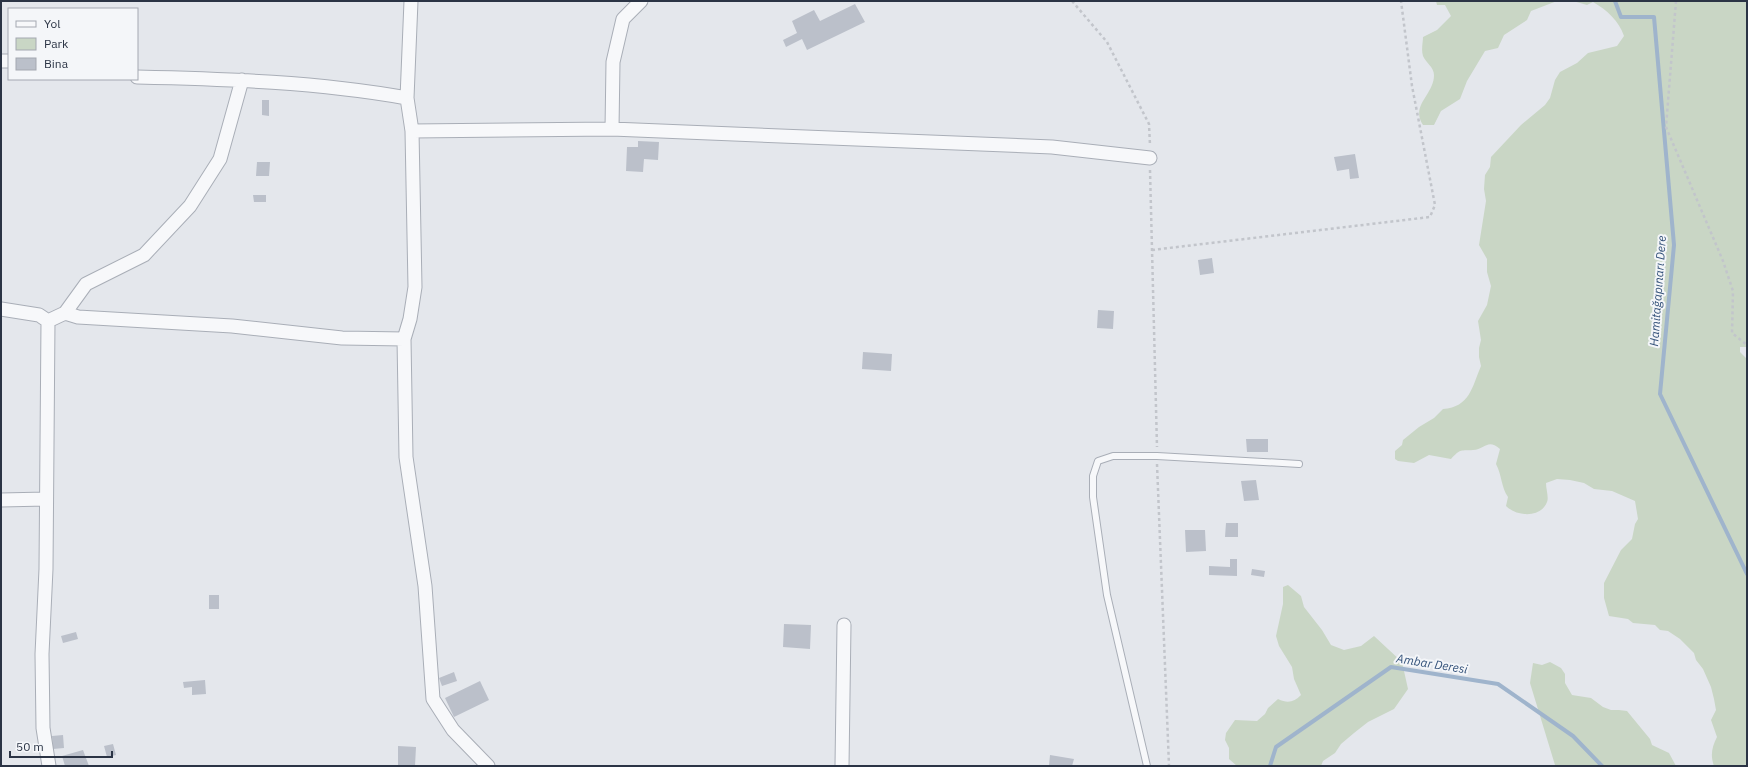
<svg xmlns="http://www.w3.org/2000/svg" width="1748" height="767" font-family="'IBM Plex Sans',sans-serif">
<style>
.green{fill:#c9d6c5}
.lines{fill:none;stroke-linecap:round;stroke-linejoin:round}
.stream{stroke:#9fb4cc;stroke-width:4}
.building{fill:#bbc0ca}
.service-casing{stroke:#a9aeb7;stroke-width:8}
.minor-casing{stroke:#a9aeb7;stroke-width:15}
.path{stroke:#c2c5cb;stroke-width:2.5;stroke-dasharray:3 3;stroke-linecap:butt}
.service{stroke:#f7f8fa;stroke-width:6}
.minor{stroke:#f7f8fa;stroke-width:13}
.labels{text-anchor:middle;stroke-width:4;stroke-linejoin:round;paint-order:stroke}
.water-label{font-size:12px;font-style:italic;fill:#34527a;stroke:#f4f6f9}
</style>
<rect width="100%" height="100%" fill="#e4e7ec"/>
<!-- green -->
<path class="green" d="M1436,1h121l-26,10 -4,9 -23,15 -6,13 -13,3 -18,30 -7,18 -19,12 -7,14h-11c-13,-20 11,-30 11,-50 0,-8 -8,-12 -11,-19 -2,-6 0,-14 0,-19l14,-7 14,-14 -6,-11h-8z
M1573,1h174v346h-7v5l6,6 1,9v399h-33c-4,-11 -2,-19 3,-29l-6,-17 5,-10 -2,-11 -3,-12 -8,-18 -7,-9 -2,-7 -14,-14 -12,-8 -8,-1 -5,-5 -22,-2 -5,-4 -19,-3 -5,-18v-15l17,-33 11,-11 3,-15 3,-5 -3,-18 -23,-10 -18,-2 -10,-6 -14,-3 -13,-1 -11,4c0,6 3,15 1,19 -6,16 -30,15 -41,4l2,-9c-7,-10 -6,-22 -12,-33l4,-15c-13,-11 -15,1 -27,1 -12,1 -12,-2 -22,9l-22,-4 -15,8 -16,-2 -3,-2v-8l7,-6 1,-5 16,-13 15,-9 9,-9c27,-2 29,-22 38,-43l-2,-9v-9l2,-8 -3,-19 9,-16 4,-19 -4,-14v-13l-8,-14 7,-44 -2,-12 1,-14 5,-8 1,-10 30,-32 24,-20 5,-7 5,-18 5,-8 17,-9 11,-10 29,-7 7,-10c-5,-15 -17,-26 -31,-34l-6,3z
M1288,585l13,11 3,11 18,23 9,15 13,5 17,-4 13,-10 28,26 6,27 -14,20 -26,13 -14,11 -13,11 -6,9 -12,8 -2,5h-84l-8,-7v-11l-4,-8 1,-7 9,-13 22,1 8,-7 3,-6 10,-9c10,5 16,3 23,-4l-7,-16 -2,-12 -13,-21 -3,-10 7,-32v-17z
M1550,662l11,6 4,6v9l7,12 19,3 12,9 8,3h8l8,1 23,28 2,6 17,8 7,13 -121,-1 -25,-82 3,-20 9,2z"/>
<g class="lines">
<!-- stream -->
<path class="stream" d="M1615,1l6,16h33l20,228 -14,149 87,180
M1270,766l6,-19 115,-80 107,17 75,52 29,30"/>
</g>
<!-- building -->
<path class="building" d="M855,4l10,18 -58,28 -5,-11 -16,8 -3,-7 14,-7 -5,-12 22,-11 6,11z
M262,100h7v16l-7,-1z
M638,141l21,1 -1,18 -14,-1 -1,13 -17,-1 1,-24h11z
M1355,154l4,24 -9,1 -1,-10 -12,2 -3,-14z
M257,162h13l-1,14h-13z
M253,195h13v7h-12z
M1212,258l2,15 -14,2 -2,-15z
M1098,310l16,1 -1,18 -16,-1z
M863,352l29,2 -1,17 -29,-2z
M1246,439h22v13h-21z
M1256,480l3,20 -15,1 -3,-20z
M1226,523h12v14h-13z
M1185,530h20l1,21 -20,1z
M1230,559h7v17l-28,-1v-9l21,1z
M1252,569l13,2 -1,6 -13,-2z
M209,595h10v14h-10z
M784,624l27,1 -1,24 -27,-2z
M76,632l2,7 -15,4 -2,-7z
M454,672l3,9 -15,5 -3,-8z
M205,680l1,14 -14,1v-8l-8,1 -1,-6z
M480,681l9,19 -35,17 -9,-19z
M63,735l1,13 -11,1 -1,-13z
M113,744l3,11 -9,2 -3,-11z
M398,746l18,1 -1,19h-17z
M83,750l6,16h-24l-3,-10z
M1050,755l24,4 -2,7h-23z"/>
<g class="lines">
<!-- service casing -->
<g class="service-casing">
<path id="service" d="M1147,766l-40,-171 -14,-98v-21l5,-15 15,-5h44l142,8"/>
</g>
<!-- minor casing -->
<g class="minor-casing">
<path id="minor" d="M411,1l-4,97 5,33 3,156 -5,32 -6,20 2,118 19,129 8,113 20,31 35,36
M1,61h8
M137,77c90,2 181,5 270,21
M612,129l1,-67 10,-43 18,-18
M412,131l200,-2 440,18 98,11
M1,309l38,6 9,6
M65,313l13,4 154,9 110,12 62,1
M48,321l-2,248 -4,85 1,74 6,38
M48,321l17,-8 21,-29 58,-29 46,-49 30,-47 22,-79
M1,500l45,-1
M842,766l2,-141"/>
</g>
<!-- path -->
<path class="path" d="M1072,1l35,41 42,82 1,21
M1676,1l-10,126 57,134 10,30 -1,42 15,12
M1150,170l7,277
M1152,250l278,-33 5,-12 -23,-119 -11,-85
M1157,464l12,302"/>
<!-- service -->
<use href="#service" class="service"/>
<!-- minor -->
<use href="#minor" class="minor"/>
</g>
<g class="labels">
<!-- water labels -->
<g class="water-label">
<text transform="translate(1658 291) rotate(-86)" y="4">Hamitağapınarı Dere</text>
<text transform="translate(1432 664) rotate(9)" y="4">Ambar Deresi</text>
</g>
</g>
<!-- border -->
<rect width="1748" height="767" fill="none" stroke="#2b3445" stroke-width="4"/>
<!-- legend -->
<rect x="8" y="8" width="130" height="72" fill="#f4f6f9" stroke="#a4a8b1"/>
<rect x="16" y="21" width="20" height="6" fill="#f7f8fa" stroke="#a4a8b1"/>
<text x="44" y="28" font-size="12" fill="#2b3445">Yol</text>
<rect x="16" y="38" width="20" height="12" fill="#c9d6c5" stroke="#a4a8b1"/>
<text x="44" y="48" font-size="12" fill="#2b3445">Park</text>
<rect x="16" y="58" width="20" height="12" fill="#bbc0ca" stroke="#a4a8b1"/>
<text x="44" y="68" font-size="12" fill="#2b3445">Bina</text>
<!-- scale -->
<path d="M10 751v6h102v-6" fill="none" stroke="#2b3445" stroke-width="2"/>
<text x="16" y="751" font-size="12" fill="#2b3445" stroke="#f4f6f9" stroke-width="3" paint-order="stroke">50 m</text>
</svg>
